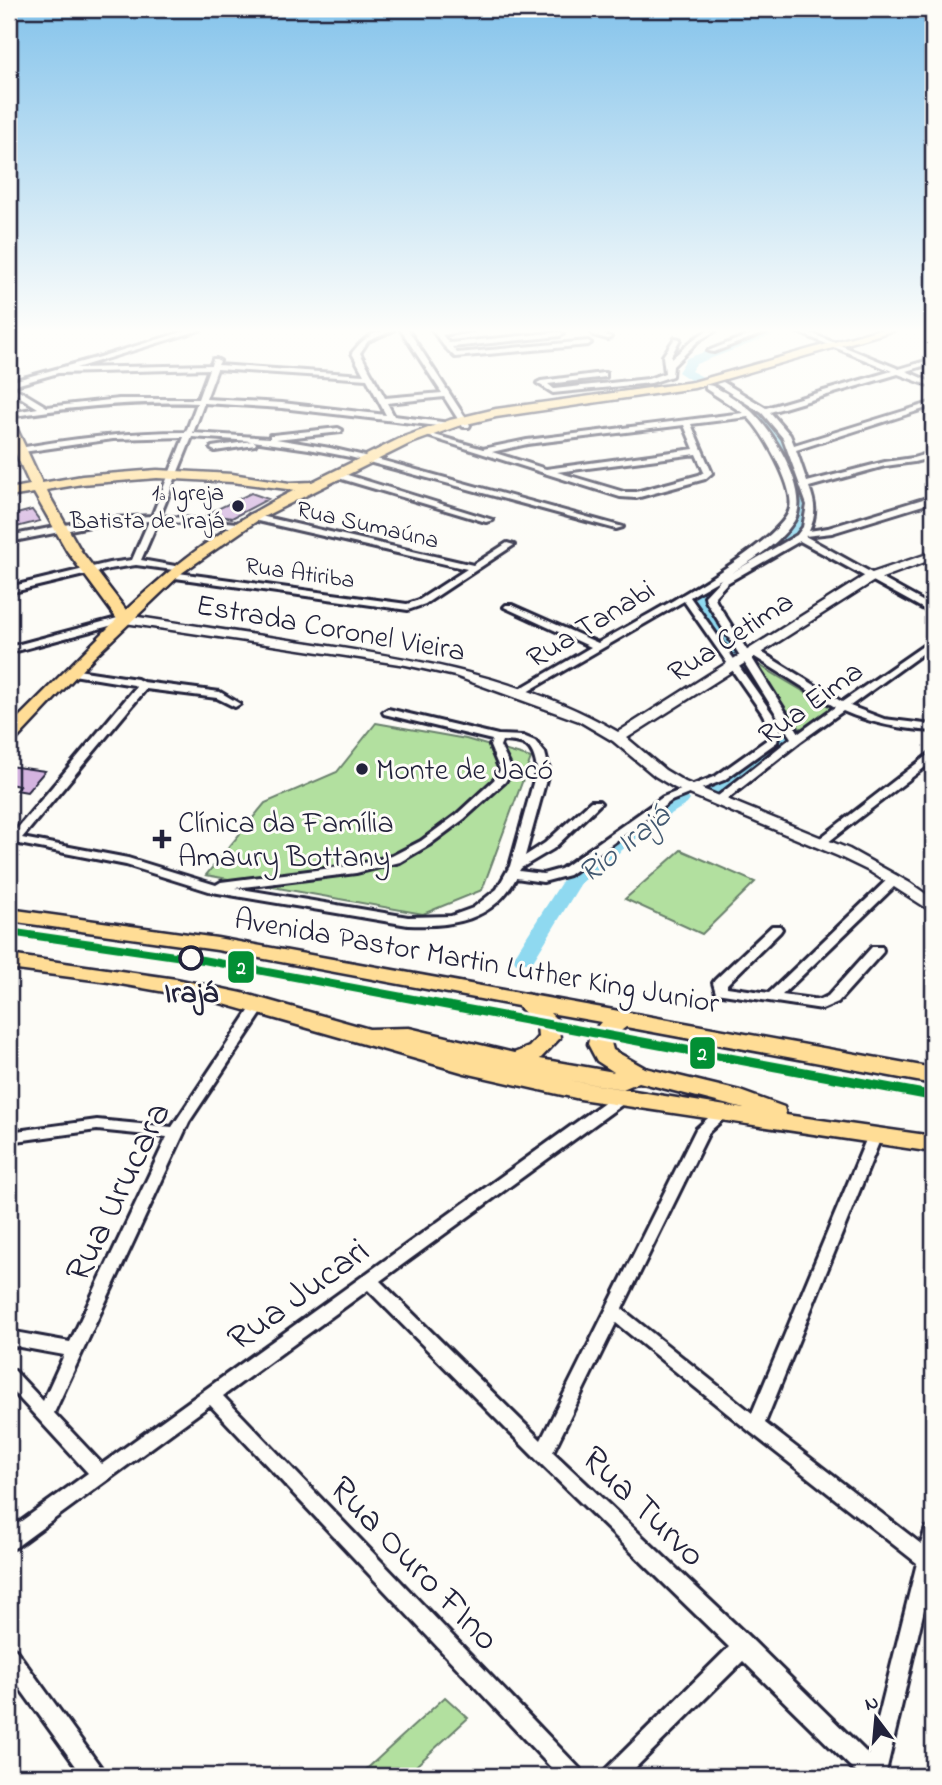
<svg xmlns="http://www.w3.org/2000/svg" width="942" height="1785" font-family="'Indie Flower',sans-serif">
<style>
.green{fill:#b2e09f;stroke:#6a816d;stroke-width:2}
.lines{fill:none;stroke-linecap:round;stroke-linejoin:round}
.river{fill:#8fd9f0;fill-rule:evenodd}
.building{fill:#d4b4e0;stroke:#22223b;stroke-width:2}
.minor-casing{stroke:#22223b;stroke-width:6}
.tertiary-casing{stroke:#22223b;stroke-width:5}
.primary-casing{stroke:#22223b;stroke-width:5}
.minor{fill:#fdfcf7;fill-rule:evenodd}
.tertiary{fill:#fdfcf7;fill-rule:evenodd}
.primary{fill:#ffdd96;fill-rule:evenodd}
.metro-1-casing{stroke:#fdfcf7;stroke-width:6}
.metro-1{fill:#028f34;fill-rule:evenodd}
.poi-dot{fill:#22223b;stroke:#fdfcf7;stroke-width:2.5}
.stop-dot{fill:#fdfcf7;stroke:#22223b;stroke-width:3.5}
.labels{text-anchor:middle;stroke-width:6;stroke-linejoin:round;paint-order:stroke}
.far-poi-label{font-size:24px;fill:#22223b;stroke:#fdfcf7;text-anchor:end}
.far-street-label{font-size:24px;fill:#22223b;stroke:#fdfcf7}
.street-label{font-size:30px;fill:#22223b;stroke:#fdfcf7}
.poi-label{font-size:30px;fill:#22223b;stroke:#fdfcf7;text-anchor:start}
.stop-label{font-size:30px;font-weight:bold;fill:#22223b;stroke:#fdfcf7}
.water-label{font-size:32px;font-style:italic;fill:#435971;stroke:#fdfcf7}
.near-street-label{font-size:37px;fill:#22223b;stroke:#fdfcf7}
.line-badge{stroke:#fdfcf7;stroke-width:2.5}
.badge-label{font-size:19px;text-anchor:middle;font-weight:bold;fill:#fff}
</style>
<rect width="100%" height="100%" fill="#fdfcf7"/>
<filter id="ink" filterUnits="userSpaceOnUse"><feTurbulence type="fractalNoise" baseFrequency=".0143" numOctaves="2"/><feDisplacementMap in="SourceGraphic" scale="14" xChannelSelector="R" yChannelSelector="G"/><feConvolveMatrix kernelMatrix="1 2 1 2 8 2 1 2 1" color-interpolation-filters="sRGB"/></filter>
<g filter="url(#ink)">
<!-- green -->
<path class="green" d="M749,659l86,51 -33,21z
M376,723l90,16 65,19 -49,132 -59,24 -217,-39 59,-72 72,-31z
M681,850l74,32 -53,52 -77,-35z
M445,1697l23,21 -63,58h-46z"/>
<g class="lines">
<!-- river -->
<path class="river" d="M769,330h18l-91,34 -5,7 12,6v6h-8l-17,-11 9,-14z
M721,386c29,9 59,35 70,64 6,13 22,42 22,55 0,44 -80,60 -104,88l9,25 23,35 -9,5 -6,-1 -24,-39 -9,-25 8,-10 85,-51c5,-8 14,-19 12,-30 -2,-14 -23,-64 -33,-74 -14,-15 -31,-25 -48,-35v-6z
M740,660l6,1 43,62 2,8 -7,19 -63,44h-14l-3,-4 3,-4 62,-43 4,-12 -2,-8 -40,-58z
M680,794l7,2 3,4 -3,4 -35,22 -71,57 -49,80h-16l-3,-5 53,-83 72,-57z"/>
</g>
<!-- building -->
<path class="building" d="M251,493l17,6 -36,19 -25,-4z
M32,510l8,11 -31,8v-13z
M9,766l36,5 -18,21 -11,-2 3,-4 -10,-2z"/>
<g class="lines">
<!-- minor casing -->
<g class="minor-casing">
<path id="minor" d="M9,330h11l-11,4z
M189,330h11l-124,38 135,-3 2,-6h3l4,2 -2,4 146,10 -12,-22c12,-15 22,-23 42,-23l-26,11 -8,12 25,45 57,-5 -41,-63h7l62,95 -1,2h-6l-19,-30 -57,6 7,13 56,7v4h-3l-165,-19 -78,-5 -11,30 77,5v-3h3l65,-7 4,2 -1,2 -65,7 54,9 43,10 250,69 -7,2 -266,-72 -41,-8 -56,-8 3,2 -1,2 -40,6 -4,-2 1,-2 40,-6 -60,-4 -32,79 77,7 4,3 -1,2 -82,-7 -17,39 40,7v4l-45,-6 -27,4 -100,24v-6l100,-24 23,-3 17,-39 -54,4 -86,17v-6l86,-17 57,-3 32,-79 -71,2 -104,15v-4c58,-11 117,-18 177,-18l11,-29c-64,-2 -126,4 -188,14v-4l29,-5 -29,-18v-8l87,-24zM209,369l-11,30h-79l-72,8 -35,-21 46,-13zM217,369l150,10 19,36 -104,-12 -76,-4z
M432,330h41l-31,5 7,8 111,-11 3,2 -3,2 -108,11 5,6 131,-12 3,2 -3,2 -133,12 -11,-11z
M596,330h7l-3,3 11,4 -3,2 -15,-4 -1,-1z
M708,330l7,1 -17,10 -25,25 -1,10 -21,7 -98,10 -16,-10 4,-2 62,-8h3v4l-58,7 6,5 94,-10 17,-6 -2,-17 12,-18 5,1 -9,17v3l23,-20z
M761,330h10l-57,22 -6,-1z
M793,330h10l96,39 34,-10v4l-27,8 27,12v4l-35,-13 -128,38 20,23 4,10 139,-43v4l-137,44 11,32 78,-20 28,-4 20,-6v5l-19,5 -29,4 -76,21c6,16 8,27 0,44l19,-3 105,-32v6l-101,31 -27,3 128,71v7l-133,-73 -73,42 -12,13 1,5 83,132 36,-26 -85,-53v-4h8l84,52 91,-63v7l-83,60 34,13 49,6v6c-31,-2 -61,-7 -90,-20l-42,30 -80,63 -4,1 -6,-3 2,-2 78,-62 -85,-137 -1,-5 16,-17 76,-44 6,-8 4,-22 -24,-67 -21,-25 -46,-29 7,-2 43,26 126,-37z
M706,385c8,0 13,5 20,8 10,7 22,14 29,22 20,20 56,79 39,106 -21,33 -71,56 -104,76l82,116 8,15 -3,14 -53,38 -53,21 -102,74 -26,7 -27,-4c-23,43 -64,49 -108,47l-196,-33 -86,-27 -117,-23v-6h2l125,-149 -2,-2 -67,-11 -1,-2 5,-3 66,10 6,3 77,10 20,12 -5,3 -18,-9 -71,-9 -124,149 106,20 88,27 5,-3 135,-17 36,-9 29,-15 35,-26 40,-37 4,-8 -10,-24 2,-6 -108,-26 -1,-2 5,-3 110,26 25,1 12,5 10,12 4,16 -24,87 20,-13 46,-42h8l2,2 -2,2 -46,44 -32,19 -2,3 24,3 18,-5 102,-72 53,-21 52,-37 2,-11 -8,-15 -78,-112 -164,95 -4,-1v-4l75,-44 -87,-40 2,-2h6l86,38c38,-22 184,-98 192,-135 5,-22 -27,-76 -42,-91l-57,7 21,49 -7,6 -69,19 -16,-1 -193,-61 4,-2 52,15 44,-9 216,-27 -37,-24zM684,425l10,24 -148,20 -54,-17 35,-8zM696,454l8,18 -5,3 -63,17h-12l-67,-20zM502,741c24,1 31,3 35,28l-27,97 -13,23 -24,19 -22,8 -43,1 -173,-29 121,-15 44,-11 29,-17 35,-26 41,-37 7,-12 -12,-24z
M335,473h6l152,47 -7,2 -151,-45z
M252,514l221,51 34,-22 7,2 -89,59 -17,6 -240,-33 -2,-2 5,-3 236,32 12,-4 48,-31 -218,-50v-4z
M125,616l3,1v4l-119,32v-6z
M933,753v8l-110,85h-8l-2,-2 2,-2 114,-88z
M895,875l6,4 -2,3 -117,113 38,5 8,-4 44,-49h10l1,3 -1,3 -44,49 -16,7 -106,-16 -3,-10 2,-3 57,-54h8l2,3 -2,3 -53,52v3l42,6 122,-117z
M260,1001l5,1 2,3 -78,117 -135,291 48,51 515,-371h10l2,4 -2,4 -247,180 161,159 155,-311 22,-20h10l2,4 -21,19 -87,177 130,104 116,-278 2,-4 5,-1 5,1 2,4 -117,288 156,121 5,-16 7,-2v45l-48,205h-25l-117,-115 -116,115h-24l3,-7 123,-122 -192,-187 -169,-170 -145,106 357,373 3,7h-24l-349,-371 -194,142 -7,3v-20l79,-57 -79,-86v-18l6,2 28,30 21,-46 -55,-10v-14l61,11 97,-205 -70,-7 -88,12v-10l88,-12 75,7 83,-125zM616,1323l133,108 168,132 -48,192 -118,-116 -198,-187z
M9,1647l7,3 86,119 3,7h-22l-74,-103z"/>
</g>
<!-- tertiary casing -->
<g class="tertiary-casing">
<path id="tertiary" d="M933,552v7l-59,22 -247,157 38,32 20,12 164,67 61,34 23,16v13l-64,-41 -31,-15 -163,-68 -20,-12 -42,-35 -34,-20 -124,-45 -49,-11 -281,-42 -6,-4 6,-4c61,9 123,19 184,28 106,16 215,34 309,89l248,-157z"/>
</g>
<!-- primary casing -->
<g class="primary-casing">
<path id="primary" d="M877,330h18l-201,58 -198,29 -38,9 -49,18 -148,74 -78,54 -89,85 -79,84 -6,1v-15l108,-108 -50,-68 -33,-58 -25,4v-8l21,-4 -21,-46v-18l6,4 27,58 40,-7 75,-6 75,4 58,9 22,-1 89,-44 49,-18 46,-11 197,-27zM157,478l75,4 63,8c-66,33 -115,69 -169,120l-45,-59 -35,-61 36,-6z
M9,909l208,29 716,130v16l-307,-57 -16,12 3,11 32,18 95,23 44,16 2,8 147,21v16l-353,-53 -115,-26 -255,-73 -101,-18 -100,-13v-14l167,24 66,14 127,36 40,-1 105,25 15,-6 9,-10 -1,-13 -19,-18 -301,-56 -208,-29zM550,1013l51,9 -11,13 -2,9 9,17 17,11 -74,-13 20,-21 -2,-17zM561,1079l62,10 16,-7 105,27z"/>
</g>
<!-- minor -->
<use href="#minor" class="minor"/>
<!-- tertiary -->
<use href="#tertiary" class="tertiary"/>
<!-- primary -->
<use href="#primary" class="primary"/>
<!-- metro-1 casing -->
<g class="metro-1-casing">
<path id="metro-1" d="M9,928l194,28 730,135v10l-730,-137 -194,-28z"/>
</g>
<!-- metro-1 -->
<use href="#metro-1" class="metro-1"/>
</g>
</g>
<!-- sky -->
<linearGradient id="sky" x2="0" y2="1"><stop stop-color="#84c3eb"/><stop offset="0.57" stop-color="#fefefb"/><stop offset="1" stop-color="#fefefb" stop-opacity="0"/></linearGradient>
<rect width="942" height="580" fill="url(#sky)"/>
<!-- markers -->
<g class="poi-dot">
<circle cx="238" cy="506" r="7"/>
<circle cx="362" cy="769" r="7"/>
<path d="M158.5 828.5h7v7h7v7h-7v7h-7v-7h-7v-7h7z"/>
</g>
<circle class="stop-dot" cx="191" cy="958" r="11"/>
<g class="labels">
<!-- far-poi labels -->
<g class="far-poi-label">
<text x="224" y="500">1ª Igreja<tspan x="224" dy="28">Batista de Irajá</tspan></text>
</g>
<!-- far-street labels -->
<g class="far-street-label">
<text transform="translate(368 524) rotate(13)" y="8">Rua Sumaúna</text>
<text transform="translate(300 572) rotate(8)" y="8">Rua Atiriba</text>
</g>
<!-- street labels -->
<g class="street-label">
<text transform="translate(590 623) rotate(-31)" y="10">Rua Tanabi</text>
<text transform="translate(331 627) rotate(10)" y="10">Estrada Coronel Vieira</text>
<text transform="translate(730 636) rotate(-33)" y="10">Rua Cetima</text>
<text transform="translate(810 702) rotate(-36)" y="10">Rua Eima</text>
<text transform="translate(477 960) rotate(10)" y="10">Avenida Pastor Martin Luther King Junior</text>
</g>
<!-- poi labels -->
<g class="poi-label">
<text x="376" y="779">Monte de Jacó</text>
<text x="178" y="832">Clínica da Família<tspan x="178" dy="34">Amaury Bottany</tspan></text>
</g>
<!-- stop labels -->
<g class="stop-label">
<text x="191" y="1002">Irajá</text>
</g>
<!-- water labels -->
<g class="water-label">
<text transform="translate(623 843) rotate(-38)" y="11">Rio Irajá</text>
</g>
<!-- near-street labels -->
<g class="near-street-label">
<text transform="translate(116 1191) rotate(-64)" y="13">Rua Urucara</text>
<text transform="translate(297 1293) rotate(-36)" y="13">Rua Jucari</text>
<text transform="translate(645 1505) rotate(44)" y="13">Rua Turvo</text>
<text transform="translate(416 1562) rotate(46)" y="13">Rua Ouro FIno</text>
</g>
</g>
<g class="line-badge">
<rect x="227" y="950" width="28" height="34" rx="7" fill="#028f34"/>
<rect x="689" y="1036" width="27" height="34" rx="7" fill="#028f34"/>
</g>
<g class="badge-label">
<text x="241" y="974">2</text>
<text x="702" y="1060">2</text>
</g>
<!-- margin -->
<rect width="942" height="1785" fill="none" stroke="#fdfcf7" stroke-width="35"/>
<rect x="18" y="18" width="907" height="1750" fill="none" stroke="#22223b" stroke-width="2.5" filter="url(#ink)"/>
<!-- north arrow -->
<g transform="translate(876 1718) rotate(344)" stroke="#fdfcf7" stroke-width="5" paint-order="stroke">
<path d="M0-5L12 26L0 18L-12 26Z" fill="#22223b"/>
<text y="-10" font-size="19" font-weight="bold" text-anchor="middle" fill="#22223b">N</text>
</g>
</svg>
